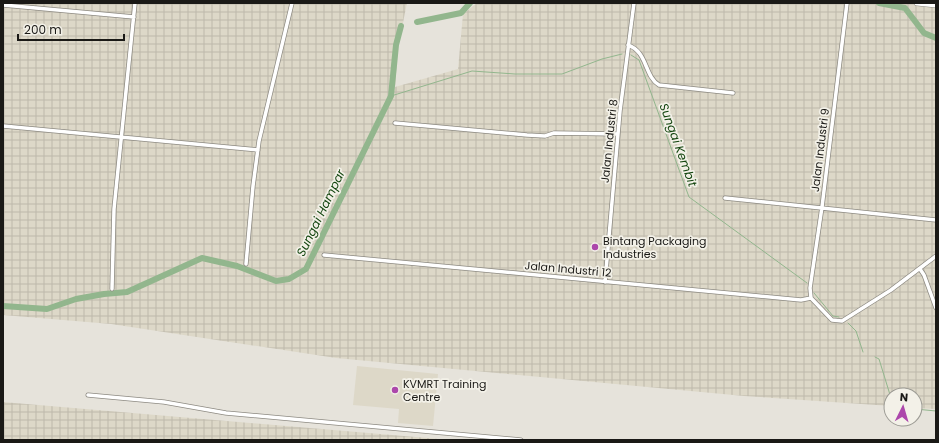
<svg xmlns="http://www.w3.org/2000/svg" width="939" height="443" font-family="Poppins,sans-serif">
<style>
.built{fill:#ddd8c8}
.industrial{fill:url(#industrial-grid)}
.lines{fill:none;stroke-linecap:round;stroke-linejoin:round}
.stream{stroke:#92b68d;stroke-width:1}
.river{stroke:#92b68d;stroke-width:6}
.street-casing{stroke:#8d8a82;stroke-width:5}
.secondary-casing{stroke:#8d8a82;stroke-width:6}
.street{stroke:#fff;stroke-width:3.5}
.secondary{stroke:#fff;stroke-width:5}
.poi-dot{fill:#ac47ab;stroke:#f3f1e8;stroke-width:1.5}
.labels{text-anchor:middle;stroke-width:3.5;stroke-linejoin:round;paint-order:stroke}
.street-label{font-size:11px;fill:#1a1916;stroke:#f3f1e8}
.poi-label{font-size:11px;fill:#1a1916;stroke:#f3f1e8;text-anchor:start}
.water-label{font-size:12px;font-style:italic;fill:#144610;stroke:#f3f1e8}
</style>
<defs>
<pattern id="industrial-grid" width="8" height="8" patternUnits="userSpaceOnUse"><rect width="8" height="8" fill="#ddd8c8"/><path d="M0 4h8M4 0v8" fill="none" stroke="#bdb9ab"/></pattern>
</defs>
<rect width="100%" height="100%" fill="#e6e3db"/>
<!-- built -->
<path class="built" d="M357,366l81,8 -5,52 -35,-3 1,-14 -46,-4z"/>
<!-- industrial -->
<path class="industrial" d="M3,3h404l-9,44 -3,40 63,-18 5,-55 14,-11h459v406l-21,-1v-13h-24v11l-147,-10 -408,-38 -225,-34 -108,-9z
M3,402l448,38h-448z"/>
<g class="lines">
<!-- stream -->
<path class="stream" d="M631,55l8,5 50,137 118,86
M391,96l81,-25 43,3h47l40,-15 20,-5
M814,293l19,23 6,1
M848,323l8,8 7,21
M875,357l4,2 12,39
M915,409l21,2"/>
<!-- river -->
<path class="river" d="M879,3l26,5 19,25 12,5
M417,22l44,-9 9,-10
M3,306l44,3 29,-10 28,-5 23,-2 75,-34 35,8 39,15 13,-2 17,-10 85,-173 5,-51 5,-19"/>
<!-- street casing -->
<g class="street-casing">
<path id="street" d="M3,5l131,12
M628,45c20,7 16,31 31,40l74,8
M395,123l132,12 18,1 9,-3 64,1
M3,126l255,24
M725,198l211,22
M324,255l477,45 10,-2
M246,264l7,-78 6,-45 33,-138
M920,269l4,6 12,33
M605,282l15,-171 14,-108
M112,289l2,-80 21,-206
M811,298l-1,-10 12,-81 25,-204
M811,298l21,22 10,1 49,-31 45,-34
M88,395l76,7 62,11 295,27"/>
</g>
<!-- secondary casing -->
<g class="secondary-casing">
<path id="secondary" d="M917,3l19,2"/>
</g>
<!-- street -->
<use href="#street" class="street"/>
<!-- secondary -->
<use href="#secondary" class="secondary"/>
</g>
<!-- markers -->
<g class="poi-dot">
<circle cx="595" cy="247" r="4"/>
<circle cx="395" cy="390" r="4"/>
</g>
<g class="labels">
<!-- street labels -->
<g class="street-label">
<text transform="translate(609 141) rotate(-84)" y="4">Jalan Industri 8</text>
<text transform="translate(820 150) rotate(-83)" y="4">Jalan Industri 9</text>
<text transform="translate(568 269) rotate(5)" y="4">Jalan Industri 12</text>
</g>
<!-- poi labels -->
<g class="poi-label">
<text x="603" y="245">Bintang Packaging<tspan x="603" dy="13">Industries</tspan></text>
<text x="403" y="388">KVMRT Training<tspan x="403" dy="13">Centre</tspan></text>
</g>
<!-- water labels -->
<g class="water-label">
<text transform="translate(678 145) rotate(70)" y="4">Sungai Kembit</text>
<text transform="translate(321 213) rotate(-64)" y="4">Sungai Hampar</text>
</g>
</g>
<!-- border -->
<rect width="939" height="443" fill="none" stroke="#1a1916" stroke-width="8"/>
<!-- north arrow -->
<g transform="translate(903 407) rotate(5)"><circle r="19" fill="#f3f1e8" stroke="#9c9b94"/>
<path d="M0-3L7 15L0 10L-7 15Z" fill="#ac47ab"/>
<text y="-6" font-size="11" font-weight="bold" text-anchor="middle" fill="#1a1916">N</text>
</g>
<!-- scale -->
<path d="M18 34v6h106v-6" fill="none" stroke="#1a1916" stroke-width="2"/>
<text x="24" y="34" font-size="12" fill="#1a1916" stroke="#f3f1e8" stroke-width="3" paint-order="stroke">200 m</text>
</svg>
